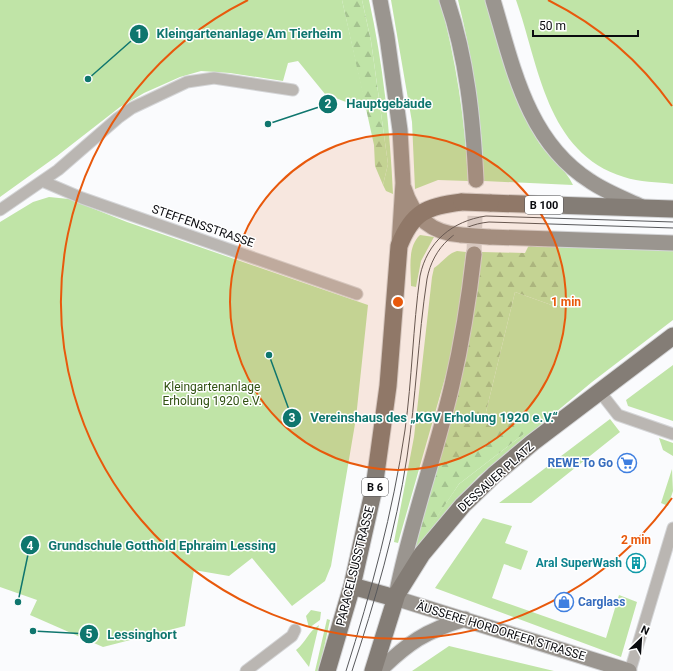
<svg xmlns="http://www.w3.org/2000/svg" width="673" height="671" font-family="Roboto,sans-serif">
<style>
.green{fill:#c0e4a7}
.forest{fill:url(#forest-firs)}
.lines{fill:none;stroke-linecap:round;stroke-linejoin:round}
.secondary-tunnel{stroke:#d6d7d9;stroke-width:15;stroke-dasharray:15 8;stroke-linecap:butt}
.street-casing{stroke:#d4d5d7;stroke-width:13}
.secondary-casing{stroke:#d4d5d7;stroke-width:17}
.primary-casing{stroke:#d4d5d7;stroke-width:19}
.street{stroke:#bab6b2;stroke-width:11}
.secondary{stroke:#9a958f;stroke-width:15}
.primary{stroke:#847d76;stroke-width:17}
.tram{stroke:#57585b;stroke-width:1}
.secondary-bridge-casing{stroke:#d4d5d7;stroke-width:17;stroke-linecap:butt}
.primary-bridge-casing{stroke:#d4d5d7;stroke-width:19;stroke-linecap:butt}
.secondary-bridge{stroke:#9a958f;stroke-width:15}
.primary-bridge{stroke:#847d76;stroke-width:17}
.ring{fill:none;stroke:#e8590c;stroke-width:2}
.labels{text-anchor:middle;stroke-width:3;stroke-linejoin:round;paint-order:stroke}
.shield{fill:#fff;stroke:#545457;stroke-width:1}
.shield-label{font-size:11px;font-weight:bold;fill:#0a0b0f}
.street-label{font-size:12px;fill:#0a0b0f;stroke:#fff}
.park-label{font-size:12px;fill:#305111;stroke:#fff}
.shop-label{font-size:12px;font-weight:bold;fill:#366cbe;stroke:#fff;text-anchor:end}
.culture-label{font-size:12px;font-weight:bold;fill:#0d838f;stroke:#fff;text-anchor:end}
.centre{fill:#e8590c;stroke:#fff;stroke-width:2}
.ring-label{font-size:12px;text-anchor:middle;font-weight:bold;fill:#e8590c;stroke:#fff;stroke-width:3;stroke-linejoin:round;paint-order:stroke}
.leader{fill:none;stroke:#0f766e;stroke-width:1.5}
.callout-dot{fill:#0f766e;stroke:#fff;stroke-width:1.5}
.mark-label{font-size:12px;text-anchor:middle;font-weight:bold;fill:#fff}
.callout-label{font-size:13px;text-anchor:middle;font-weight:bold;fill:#0f766e;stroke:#fff;stroke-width:3;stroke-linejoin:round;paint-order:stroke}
</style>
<defs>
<pattern id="forest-firs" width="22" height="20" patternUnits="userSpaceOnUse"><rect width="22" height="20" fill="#c0e4a7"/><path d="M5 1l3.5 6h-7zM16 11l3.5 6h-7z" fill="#a4c28f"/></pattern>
</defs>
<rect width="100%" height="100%" fill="#fafbfd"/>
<!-- green -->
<path class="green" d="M0,0h342l25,110 -42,-16 -27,-33 -10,2 -5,18 -53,-8 -29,-2 -21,6 -36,16 -24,14 -63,49 -57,41z
M362,0h7c14,63 21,129 24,194l-7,-3 -3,-6 5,-21 -17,-123z
M391,0h49c16,61 25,118 28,181l-30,-1 -23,9 -3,-67z
M458,0h28c15,46 27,95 50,138 10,18 29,29 37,47l-89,-4c-2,-62 -11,-121 -26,-181z
M516,0h157v184c-15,-2 -34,-2 -49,-7 -78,-24 -85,-112 -108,-177z
M49,197l20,2 58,23 241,83 -12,113 -25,148 -6,15 -33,25 -40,-48 -23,18 -35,-6 -9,56 -82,21 -73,-32 7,-15 -37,-13v-365l33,-20z
M420,235l14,2 -13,24 -5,26 -5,-1c0,-17 -4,-39 9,-51z
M558,246l115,4v70l-81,62 -113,94 -32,34 -27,37h-7l3,-10h7l36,-53 65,-50 -38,-14v-8l29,-120 42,15z
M457,251l9,1 -6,51 -11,61 -51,179 -4,-1 20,-105 18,-160 2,-9c9,-6 13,-14 23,-17z
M673,365v56l-45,-15 -2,-6z
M610,419l10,13 -89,71h-32z
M659,438l14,5v13l-10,-6z
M672,469l1,22 -5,15 -7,-3z
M483,518l29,8 -7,17 23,8 -7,19 -17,-6 -12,34 114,40 13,-43 18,7 -16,55 -186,-69z
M311,610l10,2 -1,8 -11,8 -3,-12z
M327,619l3,1 -11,51h-4z
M319,625l-10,42 -13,-17c11,-9 12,-18 23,-25z
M449,646l105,25h-142z"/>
<!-- forest -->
<path class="forest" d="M342,0h20l9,41 17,123 -5,21 -8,-19 -1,-21z
M529,245l29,1 5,58 -6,3 -42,-15 -29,120v8l8,4 16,-13 14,23 -65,50 -36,54 -7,-1c29,-94 56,-187 66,-285l43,1z"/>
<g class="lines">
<!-- secondary-tunnel -->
<path class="secondary-tunnel" d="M474,254l2,-74"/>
<!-- street casing -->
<g class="street-casing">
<path id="street" d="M42,181l40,17 275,96
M0,210l58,-40 60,-52 14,-10 55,-26 27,-4 79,12
M600,392l18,23 55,19
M246,671l46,-35 3,-6
M630,671l43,-143"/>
</g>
<!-- secondary casing -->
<g class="secondary-casing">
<path id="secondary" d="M380,0l7,37 13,93 3,53 -4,62
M447,0c20,58 26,119 29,180
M493,0c20,67 34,141 97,181 16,11 35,18 52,26
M404,188c9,29 27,45 57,47
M489,237l184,6
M397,591c14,-70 39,-137 55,-206 10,-43 17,-87 22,-131
M395,598l234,73
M379,671c29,-28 46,-40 86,-52"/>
</g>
<!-- primary casing -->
<g class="primary-casing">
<path id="primary" d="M490,203l183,6
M352,586l43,12
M327,671l25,-85 22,-98 14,-102 11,-140c13,-34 28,-40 63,-44
M373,671l24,-77 25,-40 41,-49 31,-30 38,-32 141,-107"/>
</g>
<!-- street -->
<use href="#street" class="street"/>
<!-- secondary -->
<use href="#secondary" class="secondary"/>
<!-- primary -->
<use href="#primary" class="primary"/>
<!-- tram -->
<path class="tram" d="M346,671c25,-79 47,-159 59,-241 7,-51 8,-103 15,-154 7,-34 32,-55 66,-60l187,6
M352,671c23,-70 44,-141 55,-214 9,-59 11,-119 20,-178 6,-32 30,-54 62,-57l184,6"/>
<!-- secondary-bridge casing -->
<g class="secondary-bridge-casing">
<path id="secondary-bridge" d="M461,235l28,2"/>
</g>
<!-- primary-bridge casing -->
<g class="primary-bridge-casing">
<path id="primary-bridge" d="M462,202l28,1"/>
</g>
<!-- secondary-bridge -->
<use href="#secondary-bridge" class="secondary-bridge"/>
<!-- primary-bridge -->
<use href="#primary-bridge" class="primary-bridge"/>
</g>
<!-- distance rings -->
<circle cx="398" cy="302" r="168" fill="#e8590c" fill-opacity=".12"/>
<g class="ring">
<circle cx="398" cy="302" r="168"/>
<path d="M672 498A337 337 0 1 1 248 0M548 0A337 337 0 0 1 672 106"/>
</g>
<!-- icons -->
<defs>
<g id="supermarket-ring" transform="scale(1)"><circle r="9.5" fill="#fff" stroke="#3f7fe0" stroke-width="1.5"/><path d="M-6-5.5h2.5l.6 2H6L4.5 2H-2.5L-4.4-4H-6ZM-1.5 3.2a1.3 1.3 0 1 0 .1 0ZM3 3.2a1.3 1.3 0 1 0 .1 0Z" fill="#3f7fe0"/></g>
<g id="building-ring" transform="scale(1)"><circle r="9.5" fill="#fff" stroke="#0f9aa8" stroke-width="1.5"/><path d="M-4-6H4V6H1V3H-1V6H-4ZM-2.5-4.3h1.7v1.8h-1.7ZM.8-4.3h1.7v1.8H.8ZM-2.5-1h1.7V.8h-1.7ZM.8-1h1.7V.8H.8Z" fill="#0f9aa8"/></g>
<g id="shop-ring" transform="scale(1)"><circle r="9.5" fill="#fff" stroke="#3f7fe0" stroke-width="1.5"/><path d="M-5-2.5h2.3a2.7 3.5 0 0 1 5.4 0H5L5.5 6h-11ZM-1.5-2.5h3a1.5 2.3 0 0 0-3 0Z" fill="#3f7fe0"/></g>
</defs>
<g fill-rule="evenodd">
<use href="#supermarket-ring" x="627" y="463"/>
<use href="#building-ring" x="636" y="563"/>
<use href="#shop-ring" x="564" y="602"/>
</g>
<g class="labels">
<!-- shield labels -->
<g class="shield">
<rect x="525" y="196" width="38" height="18" rx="3"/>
<rect x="362" y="478" width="26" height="18" rx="3"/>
</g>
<g class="shield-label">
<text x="544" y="209">B 100</text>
<text x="375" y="491">B 6</text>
</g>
<!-- street labels -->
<g class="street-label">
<text transform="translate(203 226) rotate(19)" y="4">STEFFENSSTRASSE</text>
<text transform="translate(496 477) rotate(-42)" y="4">DESSAUER PLATZ</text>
<text transform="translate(355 566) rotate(-76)" y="4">PARACELSUSSTRASSE</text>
<text transform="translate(501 631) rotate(17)" y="4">ÄUSSERE HORDORFER STRASSE</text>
</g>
<!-- park labels -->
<g class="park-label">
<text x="212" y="391">Kleingartenanlage<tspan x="212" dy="14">Erholung 1920 e.V.</tspan></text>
</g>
<!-- shop labels -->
<g class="shop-label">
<text x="613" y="467">REWE To Go</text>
<text x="578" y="606" text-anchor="start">Carglass</text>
</g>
<!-- culture labels -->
<g class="culture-label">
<text x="622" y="567">Aral SuperWash</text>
</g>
</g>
<circle cx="398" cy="302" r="6" class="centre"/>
<g class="ring-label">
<text x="566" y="306">1 min</text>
<text x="636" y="544">2 min</text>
</g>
<!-- callouts -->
<path class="leader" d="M88 79L139 34M268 124L328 104M269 355L292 418M18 602L30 545M33 631L89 634"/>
<g class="callout-dot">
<circle cx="88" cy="79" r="4"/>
<circle cx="268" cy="124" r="4"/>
<circle cx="269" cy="355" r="4"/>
<circle cx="18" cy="602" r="4"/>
<circle cx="33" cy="631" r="4"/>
<circle cx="139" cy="34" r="10"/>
<circle cx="328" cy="104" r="10"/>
<circle cx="292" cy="418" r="10"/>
<circle cx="30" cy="545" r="10"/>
<circle cx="89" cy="634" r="10"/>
</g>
<g class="mark-label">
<text x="139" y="38">1</text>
<text x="328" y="108">2</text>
<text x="292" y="422">3</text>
<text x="30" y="550">4</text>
<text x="89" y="638">5</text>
</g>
<g class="callout-label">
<text x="249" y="38">Kleingartenanlage Am Tierheim</text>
<text x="389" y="108">Hauptgebäude</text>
<text x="434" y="422">Vereinshaus des „KGV Erholung 1920 e.V.“</text>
<text x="162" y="550">Grundschule Gotthold Ephraim Lessing</text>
<text x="142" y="639">Lessinghort</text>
</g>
<!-- north arrow -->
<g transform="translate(641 639) rotate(25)" stroke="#ffffff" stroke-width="3" paint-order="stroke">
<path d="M0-3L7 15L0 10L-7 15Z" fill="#0a0b0f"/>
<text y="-6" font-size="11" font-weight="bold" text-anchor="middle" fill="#0a0b0f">N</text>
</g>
<!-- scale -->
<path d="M533 30v6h105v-6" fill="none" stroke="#0a0b0f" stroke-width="2"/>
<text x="539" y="30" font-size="12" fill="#0a0b0f" stroke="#ffffff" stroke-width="3" paint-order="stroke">50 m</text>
</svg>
